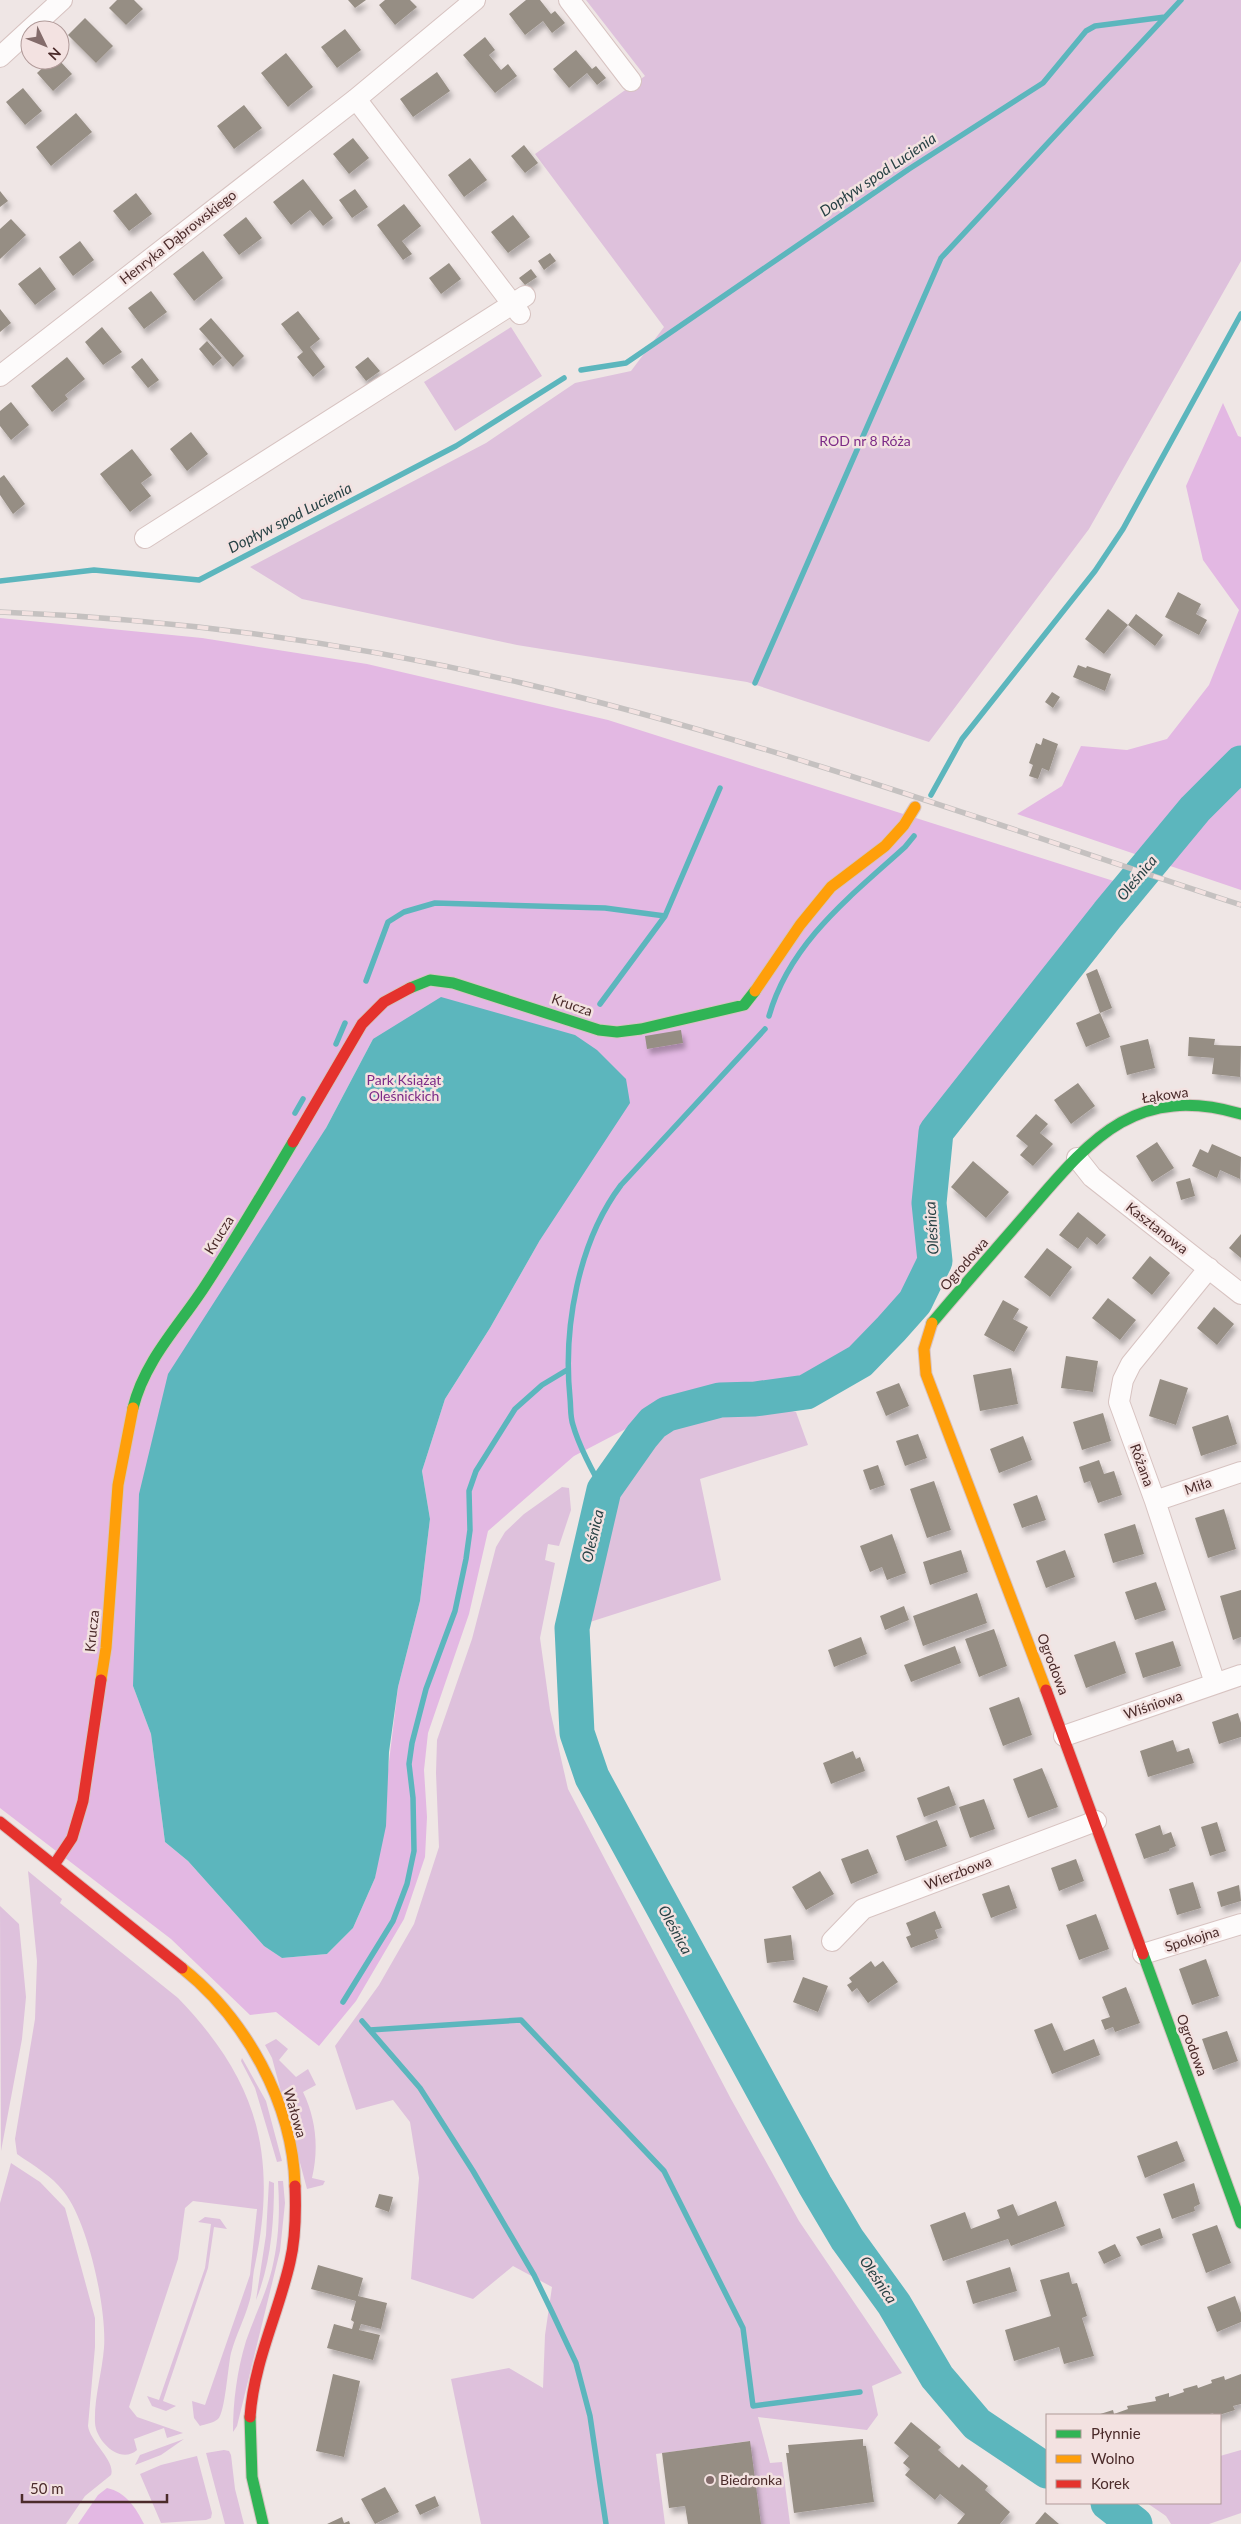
<svg xmlns="http://www.w3.org/2000/svg" width="1241" height="2524" font-family="Lato,sans-serif">
<style>
.green{fill:#dec1dc}
.forest{fill:#e3b8e3;fill-rule:evenodd}
.water{fill:#5cb6bd}
.lines{fill:none;stroke-linecap:round;stroke-linejoin:round}
.stream{stroke:#5cb6bd;stroke-width:5.5}
.river{stroke:#5cb6bd;stroke-width:35}
.building{fill:#968e84;filter:url(#shadow)}
.street-casing{stroke:#d7c3c1;stroke-width:22}
.fast-casing{stroke:#d7c3c1;stroke-width:13}
.slow-casing{stroke:#d7c3c1;stroke-width:13}
.jam-casing{stroke:#d7c3c1;stroke-width:13}
.street{stroke:#fdfbfb;stroke-width:20}
.fast{stroke:#30b455;stroke-width:11}
.slow{stroke:#ff9f0a;stroke-width:11}
.jam{stroke:#e5322d;stroke-width:11}
.rail-casing{stroke:#c5c1c0;stroke-width:5.5}
.rail{stroke:#f3e2e1;stroke-width:4;stroke-dasharray:11;stroke-linecap:butt}
.poi-dot{fill:#846c6b;stroke:#f3e2e1;stroke-width:2}
.labels{text-anchor:middle;stroke-width:5;stroke-linejoin:round;paint-order:stroke}
.street-label{font-size:14px;fill:#4b2b2a;stroke:#f3e2e1}
.park-label{font-size:14px;fill:#7d2b87;stroke:#f3e2e1}
.poi-label{font-size:14px;fill:#4b2b2a;stroke:#f3e2e1;text-anchor:start}
.water-label{font-size:15px;font-style:italic;fill:#274144;stroke:#f3e2e1}
</style>
<defs>
<filter id="shadow"><feDropShadow dx="3" dy="5.5" stdDeviation="2.5" flood-color="#0004"/></filter>
</defs>
<rect width="100%" height="100%" fill="#efe6e5"/>
<!-- green -->
<path class="green" d="M586,0h655v261l-152,268 -160,213 -182,-60 -230,-37 -215,-46 -52,-32 236,-124 89,-60 56,-12 33,-44 -129,-173 110,-78z
M511,327l31,49 -87,55 -31,-49z
M786,1410l10,2 12,33 -108,34 21,101 -131,42c12,-64 16,-160 80,-195 34,-19 79,-16 116,-17z
M562,1487l7,1 2,22 -12,36 -11,-2 -3,16 10,3 -15,75 10,72 18,79 163,310 68,122 103,152 -30,13 6,29 -11,15 -109,-13 12,46 12,-1 8,62h-29l-12,-83 -93,13 9,70h-184l-30,-145 58,-11 34,20 2,-53 7,-48 -39,-21 -40,33 -62,-20 8,-101 -9,-56 -17,-22 -37,10 -21,-64 44,-61 35,-61 25,-77 -3,-74 1,-33 35,-101 24,-92 9,-15 19,-18z
M28,1871l34,28 -2,4 118,95c79,82 100,155 77,267 -3,12 -2,26 -6,38 -5,17 -13,32 -18,50 -3,13 -6,60 -13,66 -4,4 -13,5 -18,7l-6,-8 -2,-17 13,4 45,-130 7,-66 -64,-8 -8,7 -7,51 -49,148 8,10 46,16 -16,5 -3,-10 -30,11 3,11c-17,15 -41,-9 -42,-27 -1,-25 7,-50 9,-75 3,-39 -16,-126 -40,-156 -13,-17 -30,-26 -47,-38l-2,-15 20,-120 2,-58z
M0,1906l19,18 7,73 -4,42 -21,112z
M276,2039l12,10 -9,11 17,17 12,-8 8,16 -13,7c13,27 16,56 9,86l13,3 -2,4 -16,4 -35,-131 -7,-13z
M242,2058l24,43 16,60 -5,1 -22,-74 -14,-27z
M11,2163l29,19 25,26 30,110v29l-7,79c2,16 28,35 23,49l-26,21 -19,28h-66v-321z
M269,2181l5,2c0,40 -3,80 -18,117l10,-65z
M278,2181h5l2,22 -5,48 -43,175 -4,6c0,-31 4,-61 13,-91 8,-24 20,-47 26,-72 7,-30 8,-58 6,-88z
M205,2217l15,2 7,10 -13,-2 -6,41 -45,133 13,5 -10,5 -14,-5 -5,-10 12,4 46,-132 6,-44 -13,-2z
M184,2439l-23,16 -26,10 5,-10z
M224,2450l5,1 2,4 4,34 9,35h-19l-19,-71z
M1241,2450v63l-32,11h-38l-5,-8 -19,-13h73v-47z
M197,2456l15,57 -1,5 -5,2 -45,3 -21,-49 21,-9z"/>
<!-- forest -->
<path class="forest" d="M1223,403l15,33 3,1v453l-224,-76 45,-28 19,-40 46,4 40,-11 42,-54 30,-75 -36,-50 -17,-74z
M0,618l202,20 165,26 241,56 512,163 -195,249 -3,135 -44,64 -46,39 -40,14 -63,10 -65,15 -90,47 -86,75 -19,83 -41,119 -4,37 3,47 -2,40 -21,62 -48,82 -37,45 -43,-34 -26,3 -79,-76 -171,-131zM373,1039l167,201 -50,88 -45,71 -23,72 8,48 -10,82 -22,86 -23,191 -22,50 -26,26 -45,4 -18,-12 -76,-85 -23,-19 -14,-108 -18,-48 193,-558z
M107,2488c19,4 29,20 37,36h-66l20,-29z"/>
<!-- water -->
<path class="water" d="M441,997l134,38 22,15 29,29 4,24 -90,137 -50,88 -45,71 -23,72 8,48 -10,82 -22,86 -9,65 -3,74 -11,52 -22,50 -26,26 -45,4 -18,-12 -76,-85 -23,-19 -14,-108 -18,-48 6,-192 29,-120 158,-246 47,-89z"/>
<g class="lines">
<!-- stream -->
<path class="stream" d="M581,370l45,-7 283,-194 134,-86 43,-52 9,-5 70,-9
M0,581l94,-11 105,10 257,-134 108,-68
M755,683l186,-425 240,-258
M931,795l31,-56 133,-168 28,-42 118,-215
M366,981l22,-59 16,-10 31,-9 170,5 60,8
M600,1004l65,-88 55,-128
M769,1016c21,-74 82,-120 136,-169l9,-11
M336,1044l9,-21
M295,1113l8,-14
M604,1490c-11,-16 -26,-47 -31,-65 -3,-8 -2,-18 -3,-27 -7,-70 8,-156 51,-213l144,-156
M343,2002l50,-81 14,-37 7,-33 -1,-53 -4,-34 3,-21 14,-54 29,-78 11,-52 4,-29 -1,-39 7,-20 39,-62 27,-24 25,-15
M362,2021l58,67 53,83 61,104 18,37 24,51 14,53 16,108
M370,2030l151,-10 143,151 79,157 10,78 107,-14"/>
<!-- river -->
<path class="river" d="M1047,2471l-70,-47 -40,-47 -43,-73 -47,-65 -32,-54 -223,-408 -15,-44 -5,-105 32,-138 38,-54 11,-13 14,-9 53,-14 35,-1 51,-7 54,-31 31,-32 24,-27 20,-41 -6,-58 7,-71 172,-218 87,-105 46,-46
M1108,2503l27,21"/>
</g>
<!-- building -->
<path class="building" d="M117,0h17l9,9 -17,16 -17,-17z
M348,0h18l-11,8z
M385,0h25l7,7 -22,18 -16,-20z
M526,0h14l11,14 4,-3 10,12 -13,10 -9,-12 -18,14 -16,-21z
M85,18l28,28 -17,17 -28,-28z
M345,29l16,21 -24,18 -16,-21z
M485,37l10,13 -6,5 12,15 7,-6 9,12 -22,17 -32,-38z
M576,50l16,19 4,-3 10,12 -9,7 -10,-12 -18,15 -16,-19z
M286,53l27,34 -25,20 -27,-34z
M51,60h8l13,14 -19,17 -16,-18z
M437,72l13,19 -37,26 -13,-18z
M23,88l19,23 -17,14 -19,-23z
M244,105l18,23 -28,21 -17,-23z
M76,113l16,19 -41,34 -15,-19z
M353,138l16,20 -20,16 -16,-20z
M524,145l14,18 -13,10 -14,-17z
M470,158l17,22 -23,17 -16,-22z
M303,179l30,39 -10,8 -13,-16 -19,15 -18,-23z
M355,189l13,18 -16,11 -13,-18z
M0,191l8,10 -8,6z
M136,193l16,21 -23,17 -16,-20z
M404,204l17,22 -19,15 10,13 -9,6 -26,-35z
M513,215l17,22 -22,16 -17,-21z
M246,217l16,21 -23,17 -16,-20z
M11,219l15,16 -26,24v-30z
M80,241l14,19 -21,16 -14,-19z
M203,251l20,27 -29,23 -21,-27z
M550,253l6,8 -12,9 -6,-9z
M449,263l12,16 -20,15 -12,-16z
M40,267l16,22 -21,16 -17,-21z
M531,269l6,8 -12,8 -6,-7z
M151,291l16,21 -23,17 -16,-21z
M0,309l11,14 -11,9z
M298,311l22,28 -10,8 15,20 -12,10 -16,-20 6,-5 -22,-28z
M211,318l33,38 -11,11 -34,-38z
M102,327l20,25 -19,13 -18,-23z
M207,341l15,17 -9,8 -14,-17z
M67,357l18,22 -20,16 3,4 -16,13 -21,-26z
M368,357l12,14 -14,10 -11,-14z
M142,358l17,22 -11,8 -17,-21z
M11,402l18,23 -18,15 -11,-14v-15z
M191,432l17,22 -21,17 -17,-22z
M132,449l20,26 -11,8 10,13 -21,16 -30,-38z
M4,475l21,29 -12,10 -13,-19v-17z
M1178,592l23,12 -5,10 11,6 -8,15 -34,-18z
M1108,609l20,16 8,-11 27,21 -8,11 -27,-21 -24,29 -19,-15z
M1078,665l8,3 1,-2 24,8 -6,17 -32,-14z
M1052,692l8,5 -7,11 -8,-6z
M1043,738l15,6 -9,27 -7,-3 -4,11 -9,-3 4,-11 -4,-2 7,-20 5,2z
M1097,969l15,39 -12,5 -14,-39z
M1100,1013l10,24 -24,10 -10,-24z
M681,1030l2,13 -36,6 -2,-13z
M1189,1037l26,2 -1,6 27,1 -1,31 -28,-3 2,-16 -26,-2z
M1148,1039l7,29 -28,7 -7,-29z
M1078,1083l17,23 -24,18 -17,-24z
M1036,1114l12,10 -8,9 13,11 -20,22 -13,-11 8,-9 -12,-10z
M1157,1142l17,26 -22,14 -16,-26z
M1212,1144l29,13 -1,22 -20,-9 -3,8 -25,-12 8,-17 8,4z
M973,1161l36,31 -23,26 -35,-31z
M1190,1178l5,18 -14,4 -5,-18z
M1078,1212l28,23 -9,10 -10,-8 -9,12 -19,-14z
M1241,1234v24l-12,-10z
M1047,1248l25,19 -22,30 -26,-20z
M1150,1256l20,17 -18,22 -20,-17z
M1108,1298l28,22 -16,20 -28,-22z
M1003,1300l16,9 -6,10 15,8 -14,25 -30,-17z
M1214,1307l20,17 -17,21 -20,-17z
M1066,1356l32,5 -5,31 -32,-4z
M1011,1368l7,36 -38,7 -7,-36z
M1160,1379l28,9 -12,37 -27,-9z
M899,1383l10,23 -23,10 -10,-24z
M1103,1413l8,28 -29,9 -9,-28z
M1228,1415l9,29 -36,12 -9,-29z
M918,1434l9,24 -22,8 -9,-25z
M1023,1436l9,24 -33,13 -9,-24z
M1099,1460l5,14 10,-3 8,24 -24,8 -8,-22 -6,2 -5,-16z
M878,1465l7,20 -15,5 -7,-20z
M934,1481l17,49 -24,8 -17,-49z
M1037,1495l9,25 -24,8 -9,-24z
M1224,1509l12,40 -28,9 -13,-40z
M1135,1524l9,30 -31,9 -9,-29z
M892,1534l14,39 -19,7 -5,-13 -12,5 -10,-26z
M961,1550l7,22 -38,13 -7,-23z
M1065,1550l10,27 -29,11 -10,-27z
M1156,1582l10,28 -31,10 -10,-28z
M1241,1590v47l-8,3 -13,-44z
M977,1593l10,30 -64,23 -10,-30z
M904,1606l5,14 -24,10 -5,-14z
M994,1629l13,37 -28,11 -14,-38z
M861,1637l6,17 -33,13 -6,-17z
M1115,1641l11,32 -40,15 -12,-33z
M1173,1641l8,25 -38,12 -8,-25z
M955,1646l6,17 -50,19 -7,-17z
M1019,1697l13,38 -29,11 -14,-38z
M1238,1713l3,10v14l-22,7 -7,-22z
M1173,1740l4,12 12,-4 5,15 -46,14 -8,-26z
M853,1751l3,8 4,-2 5,14 -34,13 -8,-21z
M1042,1768l16,39 -30,11 -15,-39z
M949,1786l7,19 -32,12 -7,-19z
M984,1799l11,30 -25,9 -11,-31z
M937,1820l10,26 -42,15 -9,-25z
M1217,1822l9,29 -16,5 -9,-29z
M1160,1825l3,10 8,-3 5,14 -7,3v2l-25,8 -9,-25z
M868,1849l10,24 -27,11 -10,-25z
M1076,1859l8,22 -25,10 -8,-23z
M820,1871l14,23 -28,16 -14,-23z
M1193,1882l8,26 -24,7 -8,-26z
M1009,1885l8,23 -26,10 -9,-24z
M1239,1885l2,16 -20,6 -4,-15z
M935,1911l7,17 -7,2 3,8 -27,10 -5,-11 5,-2 -5,-12z
M1096,1914l13,35 -30,11 -13,-35z
M791,1935l3,25 -27,3 -3,-24z
M1206,1959l13,37 -27,9 -13,-36z
M871,1961l4,6 8,-6 15,21 -30,21 -11,-15 -5,4 -5,-7 5,-3 -3,-4z
M803,1977l25,9 -10,26 -25,-10z
M1126,1987l14,36 -25,9 -2,-5 -8,3 -4,-10 9,-3 -8,-20z
M1052,2023l12,28 30,-12 6,16 -48,19 -18,-44z
M1227,2031l11,30 -25,9 -11,-31z
M1177,2141l8,20 -40,17 -8,-22z
M1194,2183l6,21 -6,3 1,4 -23,8 -9,-25z
M379,2194l14,3 -4,15 -14,-5z
M1056,2201l9,25 -54,20 -3,-7 -65,22 -13,-36 35,-13 6,17 29,-11 -3,-8 16,-6 5,12z
M1217,2225l14,38 -25,10 -14,-39z
M1160,2228l3,10 -22,8 -5,-9z
M1115,2244l6,12 -17,8 -6,-12z
M318,2265l45,13 -5,18 29,7 -6,26 -20,-5 -2,6 21,5 -7,25 -46,-12 7,-24 18,5 2,-7 -3,-2 5,-19 -45,-12z
M1010,2267l7,24 -44,13 -7,-23z
M1069,2272l3,12 5,-1 10,33 -5,2 12,38 -30,8 -5,-17 -45,14 -9,-31 46,-14 -11,-36z
M1235,2296l6,17v9l-24,10 -10,-25z
M333,2374l27,7 -16,76 -28,-6z
M1241,2374v30l-8,2 2,4 -16,5h-5l-1,-2 -7,2h-109l16,-5 1,4 14,-5 -1,-3 29,-5 -1,-4 14,-4v4l15,-5 -1,-3 14,-4 1,3 14,-5 -1,-3 13,-4 1,4z
M911,2422l30,25 -3,3 21,18 3,-4 26,22 -3,4 25,22 -10,12h-43l8,-10 -25,-20 -5,6 -30,-25 5,-6 -7,-6 6,-7 -15,-13z
M863,2439v7h3l8,56 -80,11 -8,-60h3l-1,-8z
M750,2441l11,83h-73l-3,-18 -16,2 -7,-55z
M385,2487l14,25 -24,12 -14,-25z
M435,2496l4,10 -19,9 -5,-10z
M1045,2512l14,12h-24z
M342,2517l2,6 5,-2 1,3h-23z"/>
<g class="lines">
<!-- street casing -->
<g class="street-casing">
<path id="street" d="M569,0l62,81
M0,57l62,-57
M356,99l164,215
M0,376l356,-277 119,-99
M145,538l380,-242
M1077,1158l15,19 149,117
M1209,1268l-78,96 -8,16 -4,22 36,99 60,182
M1155,1501l86,-29
M1064,1736l177,-61
M832,1941l31,-32 233,-88
M1143,1954l98,-30"/>
</g>
<!-- fast casing -->
<g class="fast-casing">
<path id="fast" d="M410,988l20,-8 23,3 146,47 18,2 24,-3 103,-24 11,-14
M932,1323c31,-37 63,-73 95,-110 63,-73 107,-130 214,-99
M133,1408c12,-49 48,-84 74,-125 30,-46 58,-94 86,-141
M1143,1954l98,269
M250,2417l2,60 11,47"/>
</g>
<!-- slow casing -->
<g class="slow-casing">
<path id="slow" d="M755,991l45,-66 31,-38 54,-41 19,-21 11,-18
M932,1323l-8,26 2,25 120,316
M101,1680l5,-32 12,-163 15,-77
M182,1968c63,50 111,135 113,218"/>
</g>
<!-- jam casing -->
<g class="jam-casing">
<path id="jam" d="M293,1142l69,-118 22,-22 26,-14
M1046,1690l97,264
M0,1822l182,146
M54,1865l18,-27 11,-37 18,-121
M250,2417c4,-56 28,-102 40,-155 6,-25 6,-51 5,-76"/>
</g>
<!-- street -->
<use href="#street" class="street"/>
<!-- fast -->
<use href="#fast" class="fast"/>
<!-- slow -->
<use href="#slow" class="slow"/>
<!-- jam -->
<use href="#jam" class="jam"/>
<!-- rail casing -->
<g class="rail-casing">
<path id="rail" d="M0,612c175,7 352,31 522,71 244,58 481,144 719,222"/>
</g>
<!-- rail -->
<use href="#rail" class="rail"/>
</g>
<!-- markers -->
<circle class="poi-dot" cx="710" cy="2480" r="5"/>
<g class="labels">
<!-- street labels -->
<g class="street-label">
<text transform="translate(178 237) rotate(-38)" y="5">Henryka Dąbrowskiego</text>
<text transform="translate(572 1005) rotate(19)" y="5">Krucza</text>
<text transform="translate(1165 1095) rotate(-8)" y="5">Łąkowa</text>
<text transform="translate(1157 1228) rotate(38)" y="5">Kasztanowa</text>
<text transform="translate(219 1235) rotate(-58)" y="5">Krucza</text>
<text transform="translate(964 1264) rotate(-49)" y="5">Ogrodowa</text>
<text transform="translate(1142 1465) rotate(70)" y="5">Różana</text>
<text transform="translate(1198 1486) rotate(-19)" y="5">Miła</text>
<text transform="translate(92 1631) rotate(-84)" y="5">Krucza</text>
<text transform="translate(1053 1664) rotate(69)" y="5">Ogrodowa</text>
<text transform="translate(1153 1705) rotate(-19)" y="5">Wiśniowa</text>
<text transform="translate(958 1873) rotate(-21)" y="5">Wierzbowa</text>
<text transform="translate(1192 1939) rotate(-17)" y="5">Spokojna</text>
<text transform="translate(1192 2045) rotate(70)" y="5">Ogrodowa</text>
<text transform="translate(295 2113) rotate(74)" y="5">Wałowa</text>
</g>
<!-- park labels -->
<g class="park-label">
<text x="865" y="446">ROD nr 8 Róża</text>
<text x="404" y="1085">Park Książąt<tspan x="404" dy="16">Oleśnickich</tspan></text>
</g>
<!-- poi labels -->
<g class="poi-label">
<text x="720" y="2485">Biedronka</text>
</g>
<!-- water labels -->
<g class="water-label">
<text transform="translate(878 175) rotate(-34)" y="5">Dopływ spod Lucienia</text>
<text transform="translate(290 518) rotate(-27)" y="5">Dopływ spod Lucienia</text>
<text transform="translate(1137 878) rotate(-50)" y="5">Oleśnica</text>
<text transform="translate(932 1228) rotate(-94)" y="5">Oleśnica</text>
<text transform="translate(593 1536) rotate(-77)" y="5">Oleśnica</text>
<text transform="translate(675 1930) rotate(61)" y="5">Oleśnica</text>
<text transform="translate(878 2280) rotate(56)" y="5">Oleśnica</text>
</g>
</g>
<!-- legend -->
<rect x="1046" y="2414" width="175" height="90" fill="#f3e2e1" stroke="#b09998"/>
<rect x="1056" y="2430" width="25" height="8" fill="#30b455" stroke="#b09998"/>
<text x="1091" y="2439" font-size="15" fill="#4b2b2a">Płynnie</text>
<rect x="1056" y="2455" width="25" height="8" fill="#ff9f0a" stroke="#b09998"/>
<text x="1091" y="2464" font-size="15" fill="#4b2b2a">Wolno</text>
<rect x="1056" y="2480" width="25" height="8" fill="#e5322d" stroke="#b09998"/>
<text x="1091" y="2489" font-size="15" fill="#4b2b2a">Korek</text>
<!-- north arrow -->
<g transform="translate(45 45) rotate(133)"><circle r="24" fill="#f3e2e1" stroke="#b09998"/>
<path d="M0-4L9 19L0 12L-9 19Z" fill="#846c6b"/>
<text y="-8" font-size="14" font-weight="bold" text-anchor="middle" fill="#4b2b2a">N</text>
</g>
<!-- scale -->
<path d="M22 2494v8h145v-8" fill="none" stroke="#4b2b2a" stroke-width="2.5"/>
<text x="30" y="2494" font-size="15" fill="#4b2b2a" stroke="#f3e2e1" stroke-width="4" paint-order="stroke">50 m</text>
</svg>
